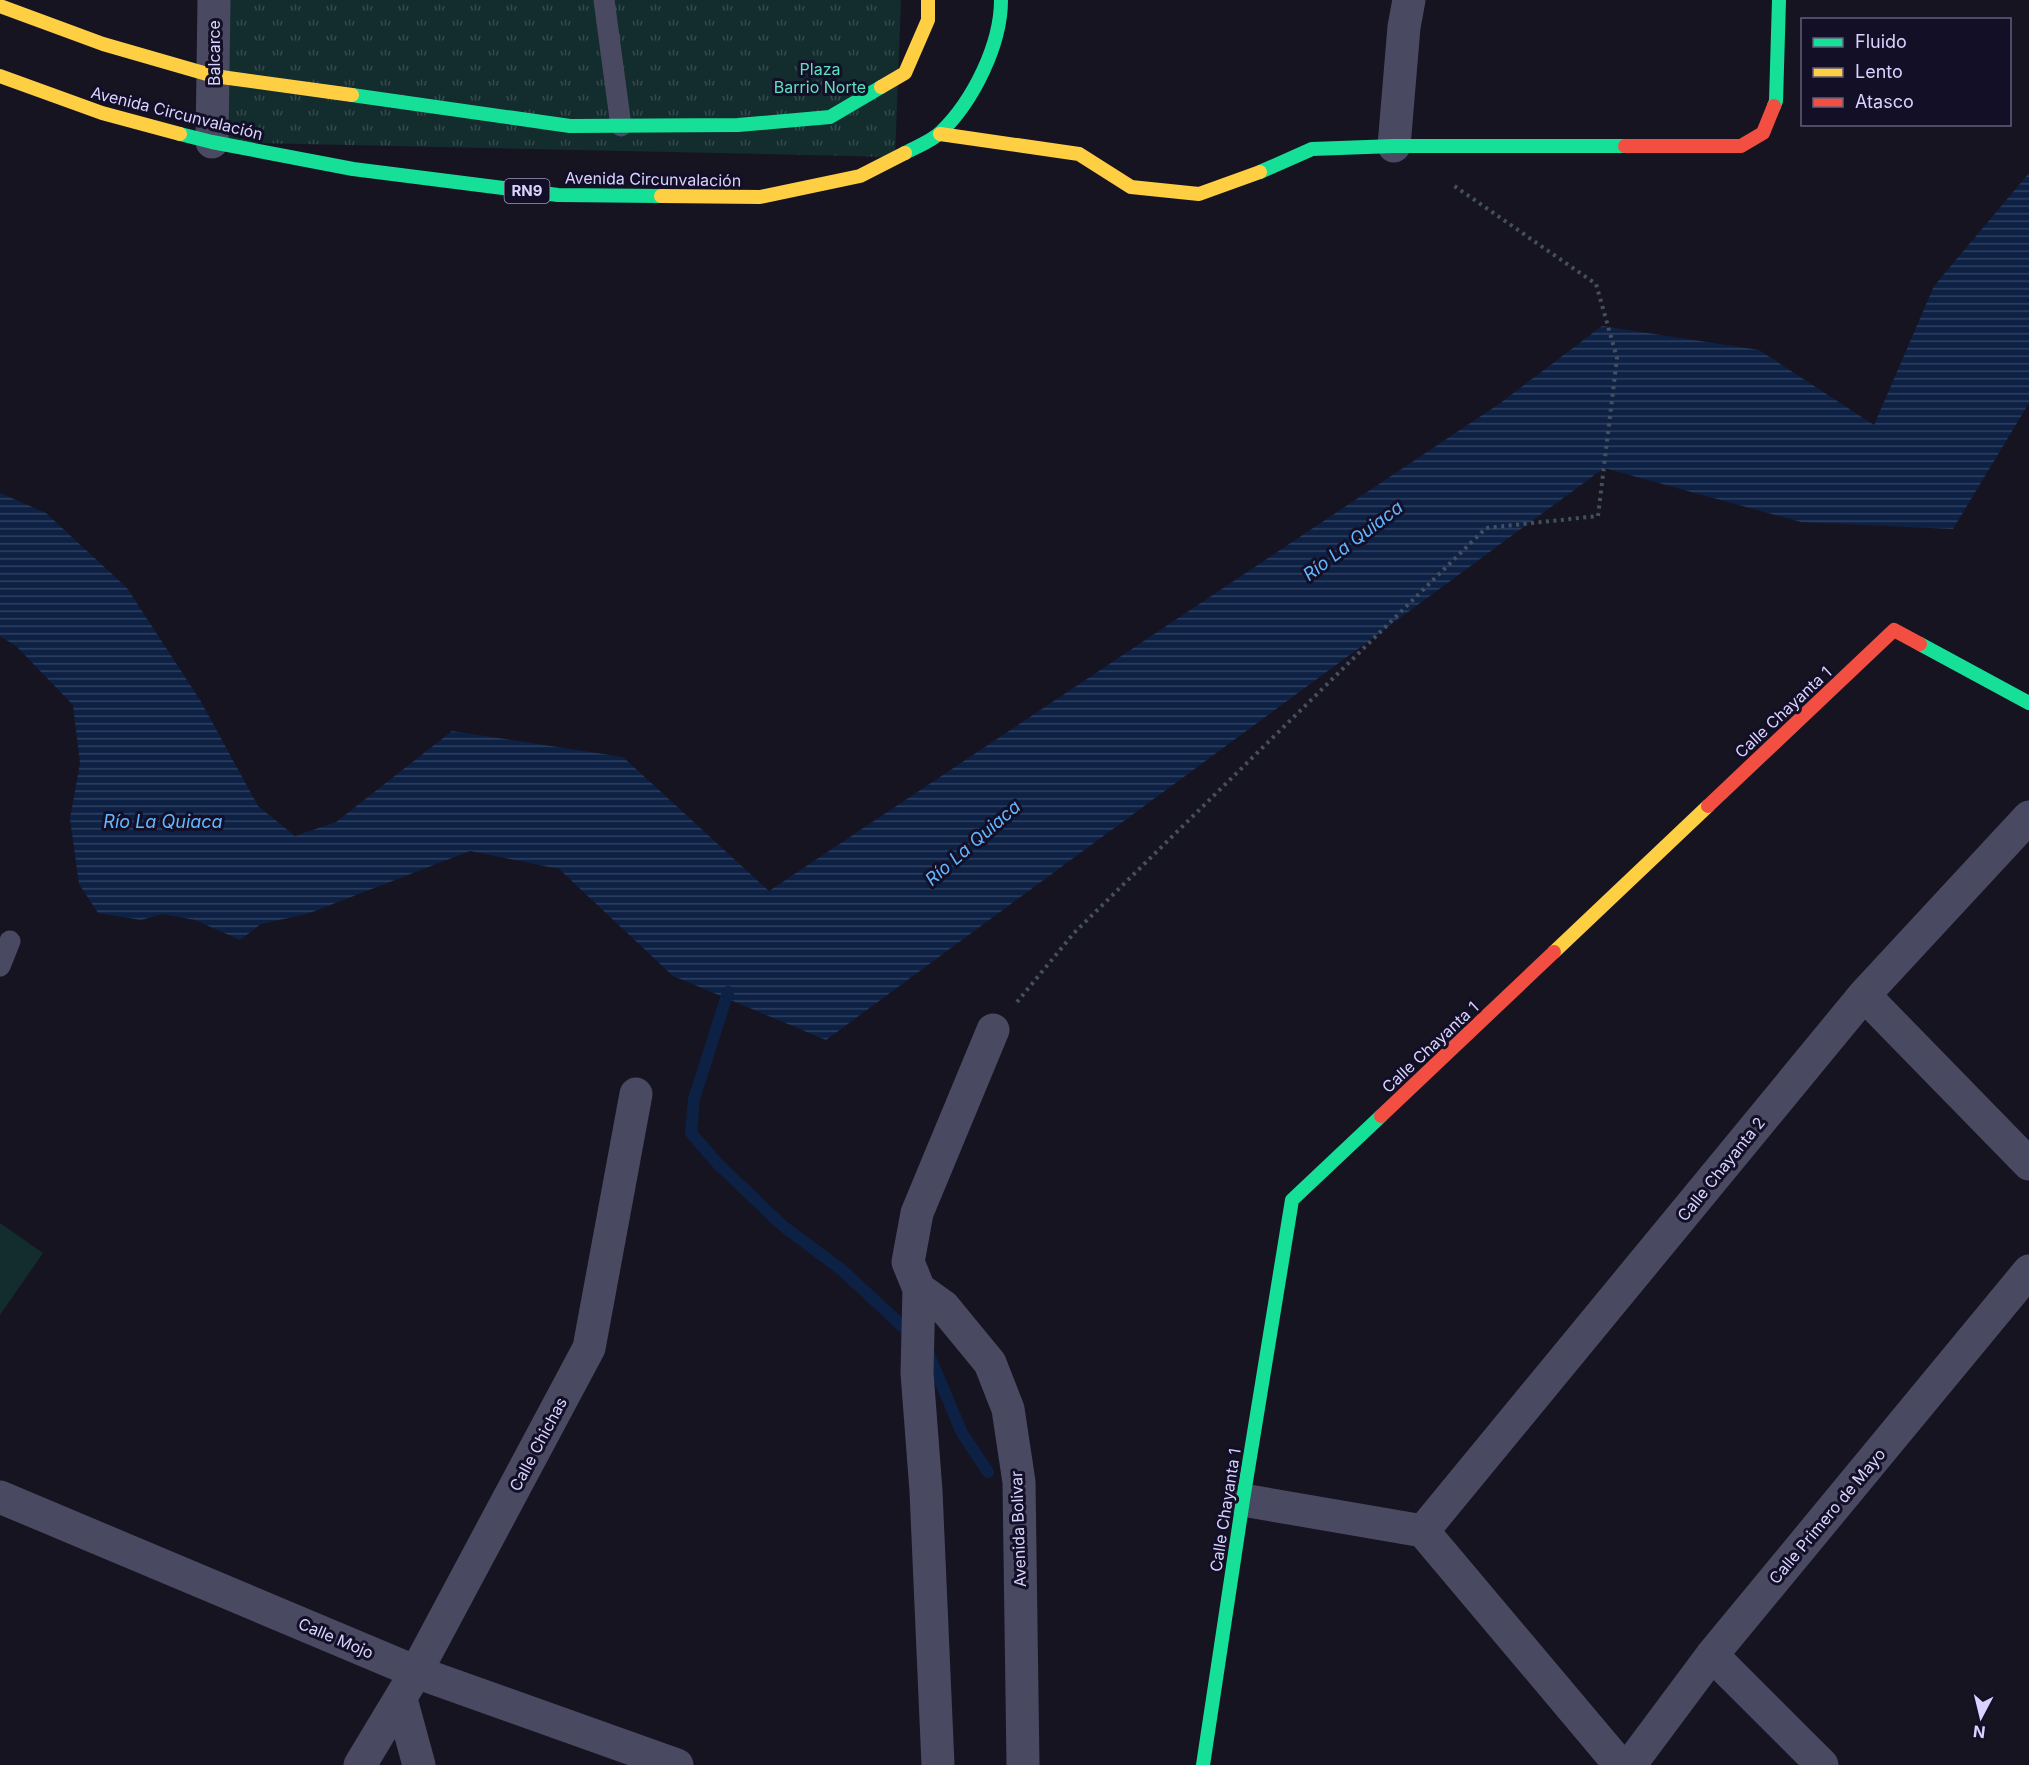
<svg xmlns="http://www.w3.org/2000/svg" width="2029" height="1765" font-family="Inter,sans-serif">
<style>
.park{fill:url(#park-tufts)}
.pitch{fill:#132c2d}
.water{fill:url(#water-rules)}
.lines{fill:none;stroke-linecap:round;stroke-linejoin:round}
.stream{stroke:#0d2144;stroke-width:12}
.path{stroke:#44505f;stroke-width:4;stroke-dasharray:3 4.5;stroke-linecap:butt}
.lane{stroke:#4a4962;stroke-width:21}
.street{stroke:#4a4962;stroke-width:33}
.fast{stroke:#16e098;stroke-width:14}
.slow{stroke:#ffcf43;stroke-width:14}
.jam{stroke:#f24e42;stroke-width:14}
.labels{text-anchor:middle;stroke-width:6;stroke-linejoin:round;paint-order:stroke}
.shield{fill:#130f26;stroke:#9e99be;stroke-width:1.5}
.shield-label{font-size:15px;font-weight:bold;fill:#d9d4ff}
.street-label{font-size:16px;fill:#d9d4ff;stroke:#130f26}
.park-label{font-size:16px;fill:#5fe0c0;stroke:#130f26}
.water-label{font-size:18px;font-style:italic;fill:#62b6ff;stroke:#130f26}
</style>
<defs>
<pattern id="park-tufts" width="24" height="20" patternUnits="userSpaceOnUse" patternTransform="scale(1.5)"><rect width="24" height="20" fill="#132c2d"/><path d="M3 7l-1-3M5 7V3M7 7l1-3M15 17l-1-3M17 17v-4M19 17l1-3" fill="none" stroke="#354a4c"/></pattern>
<pattern id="water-rules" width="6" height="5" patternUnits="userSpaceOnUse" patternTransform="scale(1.5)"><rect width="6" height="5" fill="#0d2144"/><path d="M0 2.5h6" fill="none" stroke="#304060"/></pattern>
</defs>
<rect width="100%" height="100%" fill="#161421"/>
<!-- park -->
<path class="park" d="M212,0h689l-6,157 -683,-15z"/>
<!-- pitch -->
<path class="pitch" d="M0,1223l43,30 -43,62z"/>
<!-- water -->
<path class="water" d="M2029,173v230l-76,126 -152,-7 -197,-54 -778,572 -153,-64 -114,-107 -89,-18 -163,63 -46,10 -21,16 -45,-20 -32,-6 -22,6 -43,-7 -19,-29 -9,-65 10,-56 -7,-58 -57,-59 -16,-10v-143l46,20 81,75 73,112 58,106 37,30 41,-14 116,-91 171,26 146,134 730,-487 103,-78 157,24 115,75 60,-139z"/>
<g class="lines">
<!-- stream -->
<path class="stream" d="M728,992l-34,107 -3,34 27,31 65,62 59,44 71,66
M927,1350l35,83 26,39"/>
<!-- path -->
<path class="path" d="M1017,1002l57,-69 412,-405 112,-12 19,-158 -21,-74 -143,-99"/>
<!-- lane -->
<path class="lane" d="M604,0l17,126
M0,966l10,-25"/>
<!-- street -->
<path class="street" d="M212,142l2,-142
M1394,146l10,-119 5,-27
M1864,995l165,169
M919,1289l25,18 46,56 18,46 11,73 4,283
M0,1497l416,175 261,93
M1243,1500l180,31 197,234
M1423,1531l441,-536 165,-178
M1712,1655l110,110
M401,1699l18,66
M360,1765l56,-93 173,-324 47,-254
M938,1765l-12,-274 -9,-118 2,-84 -11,-27 9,-49 76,-183
M1630,1765l82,-110 317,-384"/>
<!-- fast -->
<path class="fast" d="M352,95l218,31 168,-1 92,-8 51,-30
M1774,106l2,-5 3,-101
M180,134l32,8 141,27 205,26 103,1
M905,153c11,-6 27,-12 36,-21 32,-31 60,-87 60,-132
M1260,172l52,-23 82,-3h231
M1920,644l109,59
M1203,1765l40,-265 49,-300 89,-84"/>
<!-- slow -->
<path class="slow" d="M0,6l103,38 111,32 138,19
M0,76l102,37 78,21
M881,87l24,-14 23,-53v-20
M940,134l139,20 52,33 68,7 61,-22
M661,196l99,1 100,-21 45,-23
M1554,952l154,-146"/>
<!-- jam -->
<path class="jam" d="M1625,146h116l22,-13 11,-27
M1708,806l186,-176 26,14
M1381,1116l173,-164"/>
</g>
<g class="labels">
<!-- shield labels -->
<rect class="shield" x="504.5" y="179" width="45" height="24" rx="4.5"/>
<g class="shield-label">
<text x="527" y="196">RN9</text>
</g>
<!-- street labels -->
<g class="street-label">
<text transform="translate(214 53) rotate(-90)" y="6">Balcarce</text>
<text transform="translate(177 113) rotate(14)" y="6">Avenida Circunvalación</text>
<text transform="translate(653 179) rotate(1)" y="6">Avenida Circunvalación</text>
<text transform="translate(1783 712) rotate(-43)" y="6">Calle Chayanta 1</text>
<text transform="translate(1430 1047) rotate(-43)" y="6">Calle Chayanta 1</text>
<text transform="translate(1721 1169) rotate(-51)" y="6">Calle Chayanta 2</text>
<text transform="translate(538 1444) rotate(-62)" y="6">Calle Chichas</text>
<text transform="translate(1225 1510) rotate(-81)" y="6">Calle Chayanta 1</text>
<text transform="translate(1827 1516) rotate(-50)" y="6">Calle Primero de Mayo</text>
<text transform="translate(1018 1529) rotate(-92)" y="6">Avenida Bolivar</text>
<text transform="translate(336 1638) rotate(23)" y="6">Calle Mojo</text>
</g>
<!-- park labels -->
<g class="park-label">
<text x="820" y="75">Plaza<tspan x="820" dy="18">Barrio Norte</tspan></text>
</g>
<!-- water labels -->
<g class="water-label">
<text transform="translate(1353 541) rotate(-37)" y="6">Río La Quiaca</text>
<text x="163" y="828">Río La Quiaca</text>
<text transform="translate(973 843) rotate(-41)" y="6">Río La Quiaca</text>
</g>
</g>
<!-- legend -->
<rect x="1801" y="18" width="210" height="108" fill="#130f26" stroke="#625e7d" stroke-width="1.5"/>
<rect x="1813" y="38" width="30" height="9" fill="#16e098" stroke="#625e7d" stroke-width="1.5"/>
<text x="1855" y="48" font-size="18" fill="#d9d4ff">Fluido</text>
<rect x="1813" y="68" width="30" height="9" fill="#ffcf43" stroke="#625e7d" stroke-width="1.5"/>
<text x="1855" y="78" font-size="18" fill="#d9d4ff">Lento</text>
<rect x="1813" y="98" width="30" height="9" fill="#f24e42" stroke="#625e7d" stroke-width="1.5"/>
<text x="1855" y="108" font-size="18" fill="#d9d4ff">Atasco</text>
<!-- north arrow -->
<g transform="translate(1981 1717) rotate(187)" stroke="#130f26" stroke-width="4.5" paint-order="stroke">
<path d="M0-4.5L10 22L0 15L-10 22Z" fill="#d9d4ff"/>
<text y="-9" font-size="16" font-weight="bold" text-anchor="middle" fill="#d9d4ff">N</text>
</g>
</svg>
